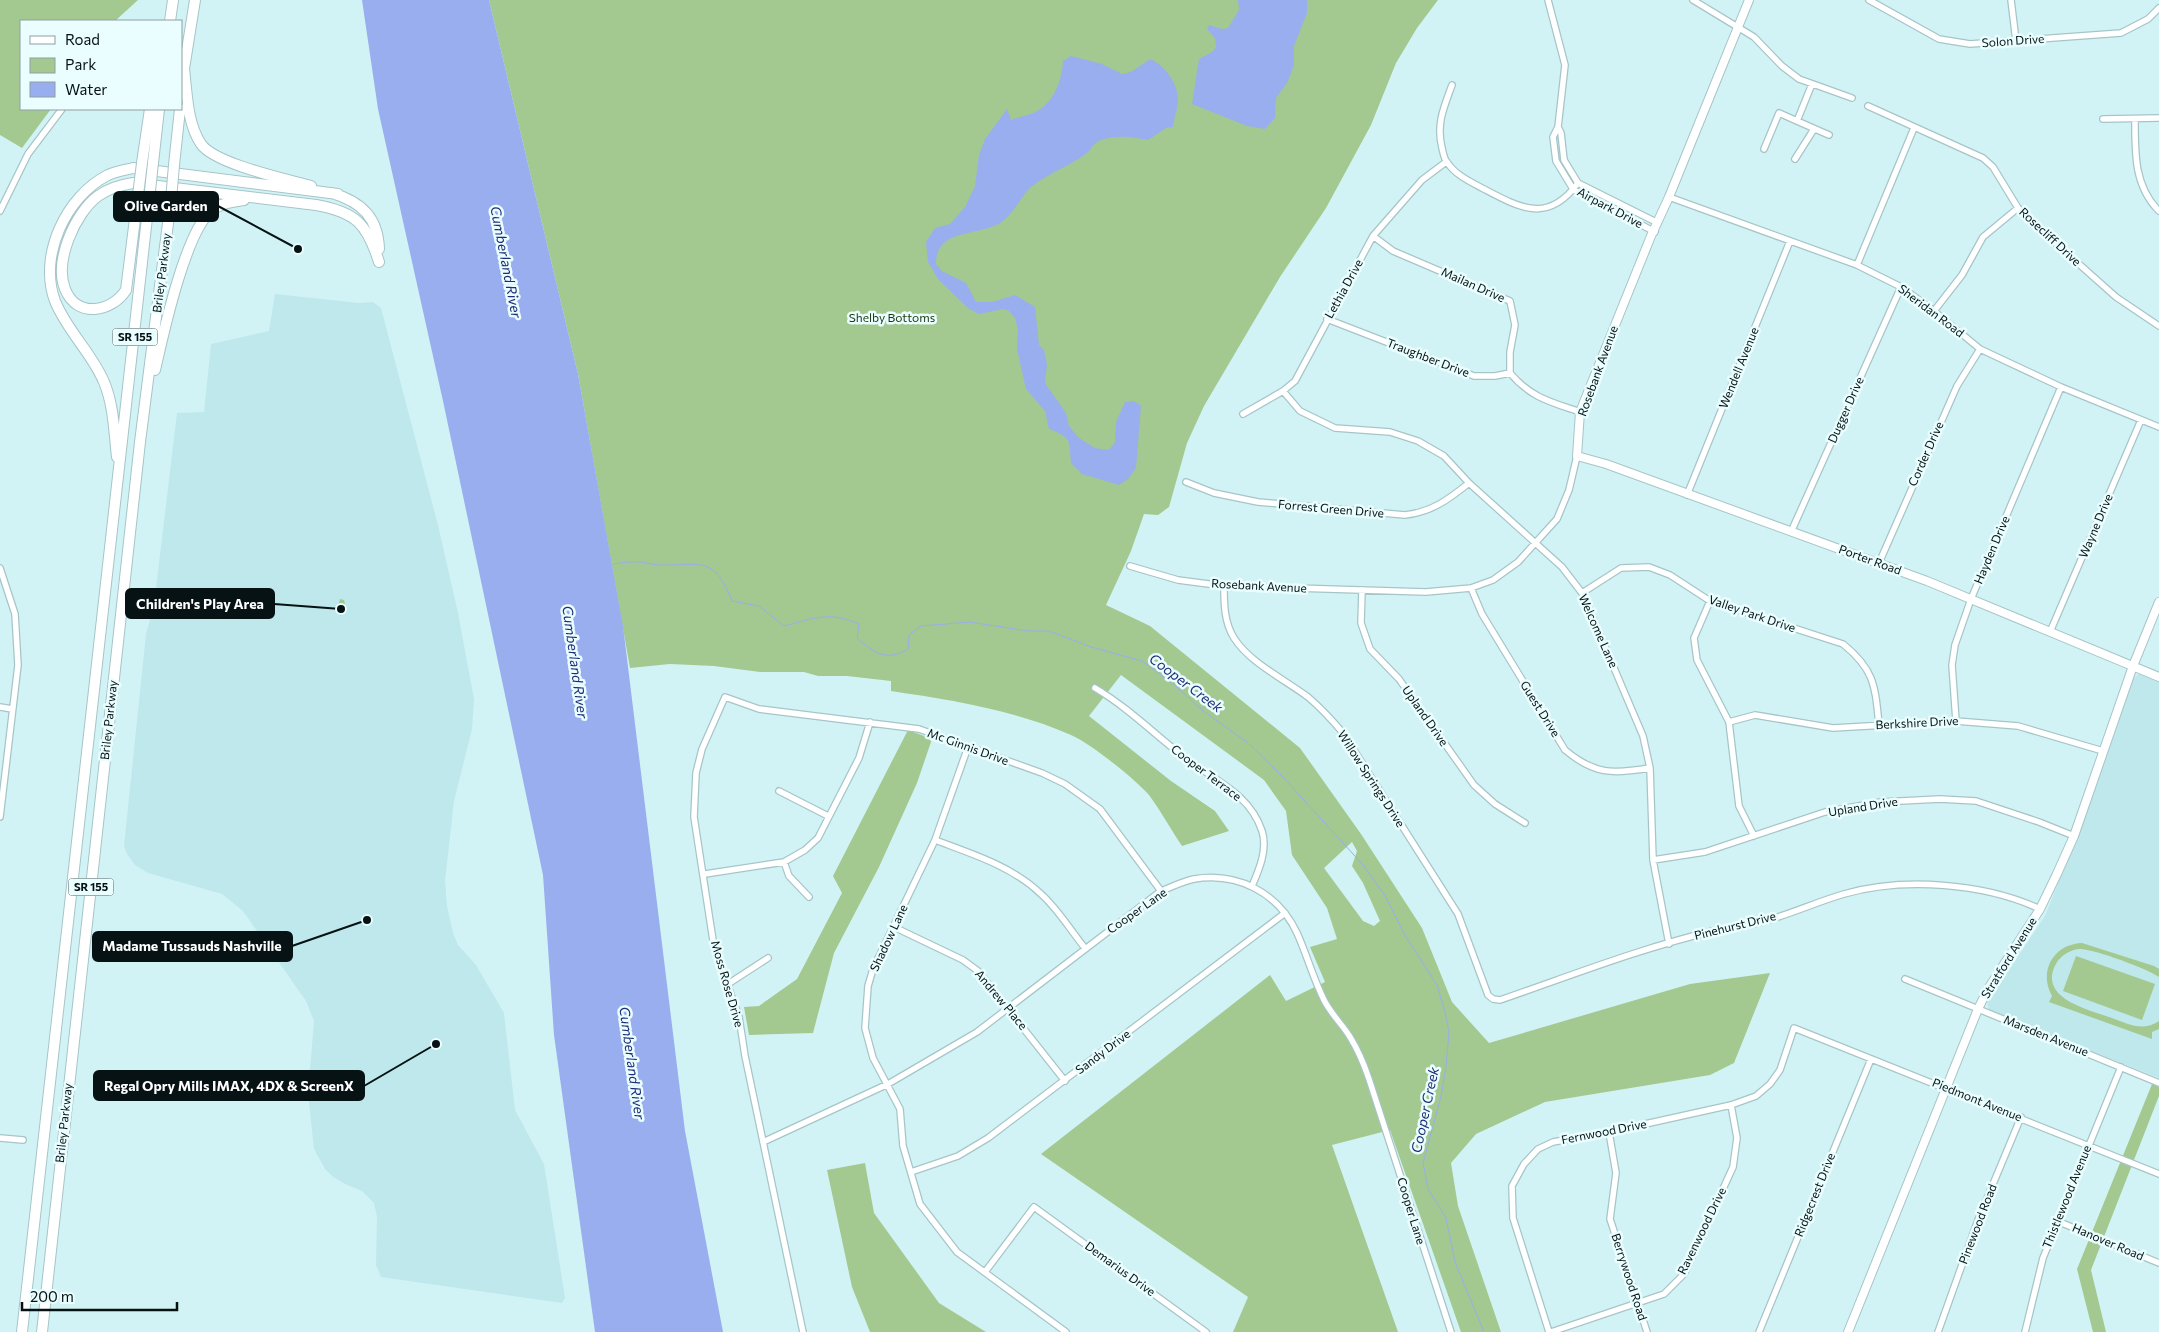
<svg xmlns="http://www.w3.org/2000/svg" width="2159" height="1332" font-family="Commissioner,sans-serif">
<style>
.built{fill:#bee8ec}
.green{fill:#a3c990;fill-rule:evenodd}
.water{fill:#99aeee}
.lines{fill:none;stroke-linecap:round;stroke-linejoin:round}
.stream{stroke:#99aeee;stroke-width:1}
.street-casing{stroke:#a6c5c8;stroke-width:8}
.secondary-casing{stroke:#a6c5c8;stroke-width:10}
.highway-casing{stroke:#a6c5c8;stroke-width:12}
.street{stroke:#fff;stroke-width:5.5}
.secondary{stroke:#fff;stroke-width:8}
.highway{stroke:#fff;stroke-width:10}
.highway-bridge-casing{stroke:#a6c5c8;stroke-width:12;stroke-linecap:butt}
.highway-bridge{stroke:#fff;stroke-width:10}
.labels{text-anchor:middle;stroke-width:5;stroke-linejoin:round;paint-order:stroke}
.shield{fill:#eafdff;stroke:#4a585a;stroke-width:1}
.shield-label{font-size:11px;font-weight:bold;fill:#061213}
.street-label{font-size:12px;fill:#061213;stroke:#eafdff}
.park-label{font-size:12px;fill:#1c360a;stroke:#eafdff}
.water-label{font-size:14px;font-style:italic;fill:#202d76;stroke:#eafdff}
.leader{fill:none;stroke:#061213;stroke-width:2}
.callout-dot{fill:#061213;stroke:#eafdff;stroke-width:2}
.callout{fill:#061213;stroke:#061213;stroke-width:2}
.callout-label{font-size:14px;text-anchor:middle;font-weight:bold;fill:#fff}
</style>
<rect width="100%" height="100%" fill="#d2f3f5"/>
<!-- built -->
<path class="built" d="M275,294l84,9 14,-1 8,6 57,217 20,88 16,86 -2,30 -18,72 -9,80 2,25 6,27 5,12 18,20 28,48 11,97 29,54 21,134 -3,5 -181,-26 -5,-12 1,-48 -3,-14 -12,-12 -17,-7 -13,-8 -7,-7 -11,-20 -6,-55 6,-73 -8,-20 -63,-90 -21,-17 -74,-21 -13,-8 -8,-11 -3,-8 22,-212 8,-29 23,-192 27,-1 7,-68 58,-13z
M2139,673l20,8v397l-170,-68 -2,-8 58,-86 30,-75 58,-162z"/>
<!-- green -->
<path class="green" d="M0,0h138l-23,21h-94v88h30l-29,39 -22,-13z
M489,0h949l-21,28 -21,35 -25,62 -45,83 -46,69 -76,129 -17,37 -18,64 -11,8 -14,-1 -13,37 -25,54 44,21 150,122 61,86 61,94 30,74 37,41 201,-59 80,-11 -36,90 -24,12 -165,27 -69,32 -25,29 7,43 43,126h-40l-71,-202 -58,15 66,187h-165l15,-35 -207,-143 229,-179 16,26 39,-19 -15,-35 27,-8 -10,-31 -35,-53 -6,-44 -22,-31 -143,-105 -32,41 82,65 44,30 14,20 -47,15c-11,-16 -21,-35 -33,-51 -14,-16 -59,-52 -78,-60 -56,-25 -120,-35 -180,-44v-10l-44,-5h-29l-14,-4h-44l-46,-6 -44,-2 -40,4 -52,-294zM1352,842l5,9 -5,15 11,17 17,38 -6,5 -11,-5 -39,-53z
M340,599l4,1 1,5 -4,11 -4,-5z
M908,730l24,9 -15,44 -38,84 -45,86 -21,80 -64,2 -5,-28 15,-1 38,-27 45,-86 -9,-17z
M2082,943l72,23 5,3v8c-11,-8 -67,-29 -80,-28 -9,1 -17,6 -22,13 -22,36 32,48 55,56 16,6 31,14 47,3v8l-7,3v7l-103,-37 3,-6c-14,-25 2,-52 30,-53z
M2076,956l79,28 -13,36 -79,-29z
M2152,1084l7,3v9l-68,174 15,62h-13l-16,-63z
M865,1163l9,50 65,90 47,29h-116l-18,-45 -25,-117z"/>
<!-- water -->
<path class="water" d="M362,0h127l89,374 45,252 62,505 38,201h-128l-41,-297 -11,-160 -100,-474 -65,-292z
M1238,0h69v13l-13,33v19l-7,18 -11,15 -1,20 -10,11 -18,-3 -55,-22 7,-45 13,-7 4,-5 -1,-9 -8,-9 2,-4 13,4 6,-1 11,-18z
M1071,56l31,8 20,10 9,-2 19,-13c14,6 28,24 28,40 0,9 -4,19 -5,28l-7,1 -18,12c-17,-3 -33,-6 -49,1 -5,2 -7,7 -11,11 -7,6 -18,12 -26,16 -12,7 -21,11 -32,20 -11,11 -16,26 -30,35 -24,14 -64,5 -64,41l6,7 24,12 10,19h16l23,-7 20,12 4,38 5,5 3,15 -2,18 21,30 3,13 10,12 16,10 14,2 6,-8 1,-20 9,-20 9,-1 7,5 -5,62 -8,11 -9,6 -37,-11 -11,-11c-2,-22 2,-25 -22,-34l-4,-18 -19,-22 -9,-40 1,-20 -3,-11 -6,-7 -6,-2 -24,5 -10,-5 -31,-30 -10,-17 -2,-20 9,-14 15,-4 15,-17 10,-21 4,-31 6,-16 22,-30 4,11c7,-3 15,-4 22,-7 20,-8 29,-32 30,-52z"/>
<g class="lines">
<!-- stream -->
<path class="stream" d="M613,564c8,-1 18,-3 27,-2 6,0 12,3 19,3 41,1 55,-11 73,36l27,5 25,20c30,-8 46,-15 75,-2l-2,14c17,15 30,24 51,11l1,-14 12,-9 49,-4 58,9h21l42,16 51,14 35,26 25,23 46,33 33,32 83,91 21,30 21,41 31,48 8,27 4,20 -3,35 -5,29 -18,67 5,26 18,29 9,44 29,70"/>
<!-- street casing -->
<g class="street-casing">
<path id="street" d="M1548,0l17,65 -7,62 -5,10 3,24 17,28 82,43
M1693,0l61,37 28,29 17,13 53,19
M1869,0l70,39 31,5 151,-11 27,-14 11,-11
M2011,0l5,41
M1812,84l-15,37 32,14
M1452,85c-8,22 -16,39 -10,63 1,4 2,11 5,14 8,13 24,20 37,27 36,19 64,35 94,-6
M1868,106l115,52 10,9 25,41 25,24 73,65 43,29
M2103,119l56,-1
M2135,120c0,33 -1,66 24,91
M1558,127l3,6 3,27 14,23 80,40
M1764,149l15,-36 18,8
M1795,159l19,-30
M1669,197l188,68 44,22 33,24 46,38 81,38 98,40
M0,211l28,-57 34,-45
M1373,236l20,15 117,50 5,24 -5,27v21
M1857,265l57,-137
M1934,311l28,-36 21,-38 35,-29
M1327,319l147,57h21l15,-3c21,25 41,29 70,39
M1283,391l17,20 35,17 55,4 28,9 26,15 25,27 93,84 20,26 61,143 7,32 3,92 16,84
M1243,414l40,-23 12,-10 78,-145 49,-56 24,-18
M1186,482l28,11 44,9 147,13c27,-3 44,-16 64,-32
M1687,495l103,-254
M1791,532l110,-245
M1879,563l78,-177 23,-37
M1130,566l48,14 46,6 202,6 45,-4 22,-8 25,-18 39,-43 12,-29 8,-34
M0,568l15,46 3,51 -18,152
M1224,586c0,17 0,36 10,52 16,25 50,41 74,59 13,11 24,23 35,36l115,181 30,81 5,4 7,1c70,-24 141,-52 213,-69 16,-4 32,-5 48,-9 28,-7 55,-20 83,-28 60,-17 140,-11 196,15
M1471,588l11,26 83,136c30,25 48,24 85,18
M1362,590l-1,33 9,26 29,30 75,106 21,19 30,19
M1582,593l39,-25 28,-1 21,8 40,26 133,43c32,26 32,42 36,81
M1710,601l-16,37 3,22 32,62 10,84 15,30
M2050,632l91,-212
M1095,688c32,19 56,43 85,66 29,24 69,37 82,77 6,18 -3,39 -10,55
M0,707l12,2
M1956,721l-4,-56 3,-20 16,-46 90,-212
M1729,722l26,-7 78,13 123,-7 62,5 85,25
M968,747l-33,93 -62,129 -5,17 -3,42 8,30 27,51 3,37 17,58 37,48 109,80
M779,791l49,25
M935,840c37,14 77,26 106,54 17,15 30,37 44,54
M1653,860l52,-8 120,-40 56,-10 59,-3 36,2 63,21 35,14
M784,862l5,14 20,21
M705,874l79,-12 21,-12 13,-12 41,-80 11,-36
M894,927l69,33 15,11 87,110
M1905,979l254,104
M728,984l40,-26
M1609,1132l7,41 -6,46 37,113
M0,1138l23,2
M763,1142l125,-58 89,-52 184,-141c11,-4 22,-10 33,-12 43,-7 84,13 103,54 10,22 16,45 27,67 7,14 18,24 26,37 8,13 14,27 19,42l82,253
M911,1172l47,-16 30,-18 297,-225
M2057,1221l102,42
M985,1272l49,-65 172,125
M803,1332l-58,-276 -6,-39 -25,-70 -20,-130 2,-44 6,-24 23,-52 34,12 160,20 123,44 23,11 35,25 61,82
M1549,1332l-36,-114 -1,-32 12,-22 14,-15 15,-7 56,-10 122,-27 25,-9 14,-12 10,-14 14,-42 365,146
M1551,1332l113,-38 20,-20 49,-107 4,-29 -6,-33
M1759,1332l112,-273
M1938,1332l40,-112 43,-103
M2025,1332l18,-74 78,-191"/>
</g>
<!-- secondary casing -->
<g class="secondary-casing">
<path id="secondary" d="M1749,0l-80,197 -18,39 -71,176 -3,44 29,8 321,117 232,96
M1848,1332l130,-323 10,-20 52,-80 16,-33 18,-40 59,-170 26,-64"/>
</g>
<!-- highway casing -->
<g class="highway-casing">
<path id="highway" d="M170,21l3,-21
M184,69c3,24 3,54 17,75 14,20 85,35 110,42
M183,75l12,-75
M142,163l8,-54
M153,163l6,-54
M174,165l6,-56
M332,193c30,9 46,25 47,56
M138,195l-12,95c-14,22 -49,29 -61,-1 -11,-28 10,-76 33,-93 11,-8 22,-11 35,-13l183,22c40,7 51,19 63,57
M155,370c8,-35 30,-137 56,-159 9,-8 22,-9 33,-11
M117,457c-3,-25 -3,-51 -13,-75 -12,-29 -37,-51 -49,-81 -17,-45 11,-105 53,-126 7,-4 17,-5 25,-7l205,26
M22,1332l127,-1132
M42,1332l98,-890 31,-242"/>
</g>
<!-- street -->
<use href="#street" class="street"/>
<!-- secondary -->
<use href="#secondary" class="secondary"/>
<!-- highway -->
<use href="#highway" class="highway"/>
<!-- highway-bridge casing -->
<g class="highway-bridge-casing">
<path id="highway-bridge" d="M138,195l4,-32
M149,200l4,-37
M171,200l3,-35"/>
</g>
<!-- highway-bridge -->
<use href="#highway-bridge" class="highway-bridge"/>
</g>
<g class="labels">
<!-- shield labels -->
<g class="shield">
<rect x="112.5" y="328.5" width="45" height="17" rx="4"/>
<rect x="68.5" y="878.5" width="45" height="17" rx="4"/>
</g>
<g class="shield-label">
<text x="135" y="341">SR 155</text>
<text x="91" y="891">SR 155</text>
</g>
<!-- street labels -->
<g class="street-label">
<text transform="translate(2013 41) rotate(-4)" y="4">Solon Drive</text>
<text transform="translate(1610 208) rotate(28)" y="4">Airpark Drive</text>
<text transform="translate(2050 237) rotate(43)" y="4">Rosecliff Drive</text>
<text transform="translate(162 273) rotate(-83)" y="4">Briley Parkway</text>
<text transform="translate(1473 285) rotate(24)" y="4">Mailan Drive</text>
<text transform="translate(1344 289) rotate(-61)" y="4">Lethia Drive</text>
<text transform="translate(1931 311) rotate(37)" y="4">Sheridan Road</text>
<text transform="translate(1428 358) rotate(21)" y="4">Traughber Drive</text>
<text transform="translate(1739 368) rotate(-68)" y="4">Wendell Avenue</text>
<text transform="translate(1598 371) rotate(-70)" y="4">Rosebank Avenue</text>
<text transform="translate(1846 410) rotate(-66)" y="4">Dugger Drive</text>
<text transform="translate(1926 454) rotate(-66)" y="4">Corder Drive</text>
<text transform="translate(1331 509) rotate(5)" y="4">Forrest Green Drive</text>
<text transform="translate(2096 526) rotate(-67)" y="4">Wayne Drive</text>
<text transform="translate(1992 550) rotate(-67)" y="4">Hayden Drive</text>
<text transform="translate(1870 560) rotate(20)" y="4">Porter Road</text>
<text transform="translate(1259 586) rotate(3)" y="4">Rosebank Avenue</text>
<text transform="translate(1752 614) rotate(19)" y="4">Valley Park Drive</text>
<text transform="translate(1598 631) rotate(66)" y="4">Welcome Lane</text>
<text transform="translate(1540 709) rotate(58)" y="4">Guest Drive</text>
<text transform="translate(1425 716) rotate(55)" y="4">Upland Drive</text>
<text transform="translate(109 720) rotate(-84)" y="4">Briley Parkway</text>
<text transform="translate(1917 723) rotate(-3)" y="4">Berkshire Drive</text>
<text transform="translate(968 747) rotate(20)" y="4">Mc Ginnis Drive</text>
<text transform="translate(1206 773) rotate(37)" y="4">Cooper Terrace</text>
<text transform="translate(1371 779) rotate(57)" y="4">Willow Springs Drive</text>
<text transform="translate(1863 807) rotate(-9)" y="4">Upland Drive</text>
<text transform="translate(1137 911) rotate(-35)" y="4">Cooper Lane</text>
<text transform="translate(1735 926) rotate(-14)" y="4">Pinehurst Drive</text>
<text transform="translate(889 938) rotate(-65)" y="4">Shadow Lane</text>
<text transform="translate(2009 958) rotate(-58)" y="4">Stratford Avenue</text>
<text transform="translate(727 984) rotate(74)" y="4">Moss Rose Drive</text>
<text transform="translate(1001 1000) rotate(50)" y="4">Andrew Place</text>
<text transform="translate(2046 1036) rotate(22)" y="4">Marsden Avenue</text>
<text transform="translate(1103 1052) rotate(-37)" y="4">Sandy Drive</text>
<text transform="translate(1977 1100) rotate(22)" y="4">Piedmont Avenue</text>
<text transform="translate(64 1123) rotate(-84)" y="4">Briley Parkway</text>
<text transform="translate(1604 1132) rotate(-11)" y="4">Fernwood Drive</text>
<text transform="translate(1815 1195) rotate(-68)" y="4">Ridgecrest Drive</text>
<text transform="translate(2067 1197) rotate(-68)" y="4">Thistlewood Avenue</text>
<text transform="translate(1411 1211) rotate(73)" y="4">Cooper Lane</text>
<text transform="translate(1978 1224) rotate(-69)" y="4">Pinewood Road</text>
<text transform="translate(1702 1231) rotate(-64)" y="4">Ravenwood Drive</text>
<text transform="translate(2108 1242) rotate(23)" y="4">Hanover Road</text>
<text transform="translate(1120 1269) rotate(36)" y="4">Demarius Drive</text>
<text transform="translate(1629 1277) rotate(72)" y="4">Berrywood Road</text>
</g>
<!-- park labels -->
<g class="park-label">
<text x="892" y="322">Shelby Bottoms</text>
</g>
<!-- water labels -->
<g class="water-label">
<text transform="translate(506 262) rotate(79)" y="5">Cumberland River</text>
<text transform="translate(575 662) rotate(82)" y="5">Cumberland River</text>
<text transform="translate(1186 683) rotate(37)" y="5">Cooper Creek</text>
<text transform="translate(632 1063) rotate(82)" y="5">Cumberland River</text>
<text transform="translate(1425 1110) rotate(-78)" y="5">Cooper Creek</text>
</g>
</g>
<!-- callouts -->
<path class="leader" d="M298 249L218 206M341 609L274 604M367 920L292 946M436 1044L364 1086"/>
<g class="callout-dot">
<circle cx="298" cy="249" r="5"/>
<circle cx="341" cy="609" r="5"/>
<circle cx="367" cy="920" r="5"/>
<circle cx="436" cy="1044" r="5"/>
</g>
<g class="callout">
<rect x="114" y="192" width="104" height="29" rx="5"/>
<rect x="126" y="589" width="148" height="29" rx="5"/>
<rect x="93" y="932" width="199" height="29" rx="5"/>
<rect x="94" y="1071" width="270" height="29" rx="5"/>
</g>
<g class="callout-label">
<text x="166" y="211">Olive Garden</text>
<text x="200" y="609">Children's Play Area</text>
<text x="192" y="951">Madame Tussauds Nashville</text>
<text x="229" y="1091">Regal Opry Mills IMAX, 4DX &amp; ScreenX</text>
</g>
<!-- legend -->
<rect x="20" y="20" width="162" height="90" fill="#eafdff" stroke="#8f9fa1"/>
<rect x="30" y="36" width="25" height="8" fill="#ffffff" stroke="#8f9fa1"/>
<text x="65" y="45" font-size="15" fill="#061213">Road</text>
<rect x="30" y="58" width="25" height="15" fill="#a3c990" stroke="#8f9fa1"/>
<text x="65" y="70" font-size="15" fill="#061213">Park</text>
<rect x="30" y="82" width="25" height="15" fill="#99aeee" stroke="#8f9fa1"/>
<text x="65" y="95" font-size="15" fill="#061213">Water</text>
<!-- scale -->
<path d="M22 1302v8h155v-8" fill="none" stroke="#061213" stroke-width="2.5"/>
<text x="30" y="1302" font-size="15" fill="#061213" stroke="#eafdff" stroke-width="4" paint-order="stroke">200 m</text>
</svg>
